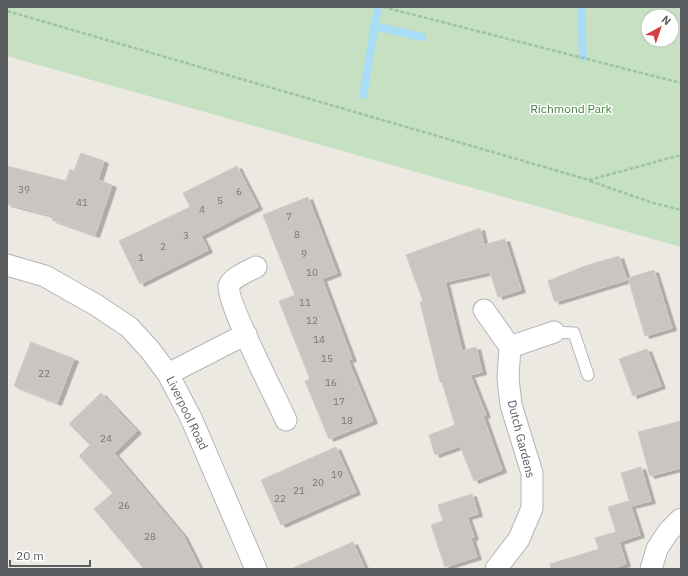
<svg xmlns="http://www.w3.org/2000/svg" width="688" height="576" font-family="'IBM Plex Sans',sans-serif">
<style>
.green{fill:#c5e1c1;fill-rule:evenodd}
.lines{fill:none;stroke-linecap:round;stroke-linejoin:round}
.stream{stroke:#a9dcf5;stroke-width:8}
.building{fill:#c9c5c1;stroke:#d0cac2;filter:url(#shadow)}
.service-casing{stroke:#b3b5b8;stroke-width:13}
.minor-casing{stroke:#b3b5b8;stroke-width:23}
.path{stroke:#9dc3a4;stroke-width:2.5;stroke-dasharray:4 2;stroke-linecap:butt}
.service{stroke:#fff;stroke-width:11}
.minor{stroke:#fff;stroke-width:21}
.labels{text-anchor:middle;stroke-width:3;stroke-linejoin:round;paint-order:stroke}
.number-label{font-size:10px;fill:#767879}
.park-label{font-size:12px;fill:#417e3e;stroke:#fff}
.street-label{font-size:12px;fill:#5b5e61;stroke:#fff}
</style>
<defs>
<filter id="shadow"><feDropShadow dx="4.5" dy="2.5" stdDeviation="0" flood-color="#0004"/></filter>
</defs>
<rect width="100%" height="100%" fill="#ece9e2"/>
<!-- green -->
<path class="green" d="M7,7h674v240l-674,-191zM648,16h24v24h-24z"/>
<g class="lines">
<!-- stream -->
<path class="stream" d="M581,7l2,50
M374,26l48,11
M363,95l15,-88"/>
</g>
<!-- building -->
<path class="building" d="M81,153l23,8 -6,19 14,5 -17,50 -43,-15 2,-4 -47,-12v-38l59,15 4,-12 4,2z
M237,166l21,41 -57,29 7,14 -68,34 -21,-43 71,-34 -7,-14z
M308,197l29,76 -15,6 30,80 -4,1 25,61 -44,18 -24,-58 5,-2 -31,-78 16,-6 -32,-80z
M480,228l4,17 21,-6 16,51 -23,7 -8,-25 -45,10 17,69 14,-4 6,25 -12,3 16,40 -3,1 19,54 -28,11 -14,-35 -25,9 -6,-20 26,-10 -13,-43h-2l-20,-80 3,-1 -17,-46z
M619,256l8,24 -72,22 -7,-21 37,-15z
M654,270l18,58 -27,8 -17,-58z
M31,342l43,17 -17,44 -43,-17z
M647,349l14,37 -28,10 -14,-37z
M101,393l36,38 -23,22 69,82 17,34h-56l-50,-60 19,-16 -34,-37 11,-11 -21,-21z
M681,421v47l-31,8 -12,-44z
M336,447l20,45 -75,33 -20,-45z
M641,467l10,34 -20,5 -10,-33z
M472,494l6,20 -11,3 7,20 -3,2 6,18 -32,10 -14,-42 12,-4 -5,-16z
M629,501l11,34 -21,7 7,22 -15,5h-60l-1,-5 49,-15 -4,-11 21,-6 -8,-25z
M353,542l12,27h-74z"/>
<g class="lines">
<!-- service casing -->
<g class="service-casing">
<path id="service" d="M554,332l20,1 14,42"/>
</g>
<!-- minor casing -->
<g class="minor-casing">
<path id="minor" d="M7,265l38,11 51,29 33,22 21,23 18,24 23,44 65,151
M256,267c-6,3 -25,11 -27,19 -3,15 48,114 57,134
M484,310l26,37
M168,374l78,-40
M496,569l23,-30 13,-31v-35l-21,-68 -3,-27 2,-31 44,-15
M651,569l6,-20 11,-17 13,-13"/>
</g>
<!-- path -->
<path class="path" d="M383,7l298,76
M7,11l582,169 92,-25
M590,181l60,21 31,8"/>
<!-- service -->
<use href="#service" class="service"/>
<!-- minor -->
<use href="#minor" class="minor"/>
</g>
<g class="labels">
<!-- number labels -->
<g class="number-label">
<text x="24" y="193">39</text>
<text x="239" y="195">6</text>
<text x="220" y="204">5</text>
<text x="82" y="206">41</text>
<text x="202" y="213">4</text>
<text x="289" y="220">7</text>
<text x="297" y="238">8</text>
<text x="186" y="239">3</text>
<text x="163" y="250">2</text>
<text x="304" y="257">9</text>
<text x="141" y="261">1</text>
<text x="312" y="276">10</text>
<text x="305" y="306">11</text>
<text x="312" y="324">12</text>
<text x="319" y="343">14</text>
<text x="327" y="362">15</text>
<text x="44" y="377">22</text>
<text x="331" y="386">16</text>
<text x="339" y="405">17</text>
<text x="347" y="424">18</text>
<text x="106" y="442">24</text>
<text x="337" y="478">19</text>
<text x="318" y="486">20</text>
<text x="299" y="494">21</text>
<text x="280" y="502">22</text>
<text x="124" y="509">26</text>
<text x="150" y="540">28</text>
</g>
<!-- park labels -->
<g class="park-label">
<text x="571" y="113">Richmond Park</text>
</g>
<!-- street labels -->
<g class="street-label">
<text transform="translate(187 413) rotate(64)" y="4">Liverpool Road</text>
<text transform="translate(521 439) rotate(76)" y="4">Dutch Gardens</text>
</g>
</g>
<!-- border -->
<rect width="688" height="576" fill="none" stroke="#5b5e61" stroke-width="16"/>
<!-- north arrow -->
<g transform="translate(660 28) rotate(40)"><circle r="19" fill="#ffffff" stroke="#bdbfc0"/>
<path d="M0-3L7 15L0 10L-7 15Z" fill="#d53f43"/>
<text y="-6" font-size="11" font-weight="bold" text-anchor="middle" fill="#5b5e61">N</text>
</g>
<!-- scale -->
<path d="M10 560v6h80v-6" fill="none" stroke="#5b5e61" stroke-width="2"/>
<text x="16" y="560" font-size="12" fill="#5b5e61" stroke="#ffffff" stroke-width="3" paint-order="stroke">20 m</text>
</svg>
